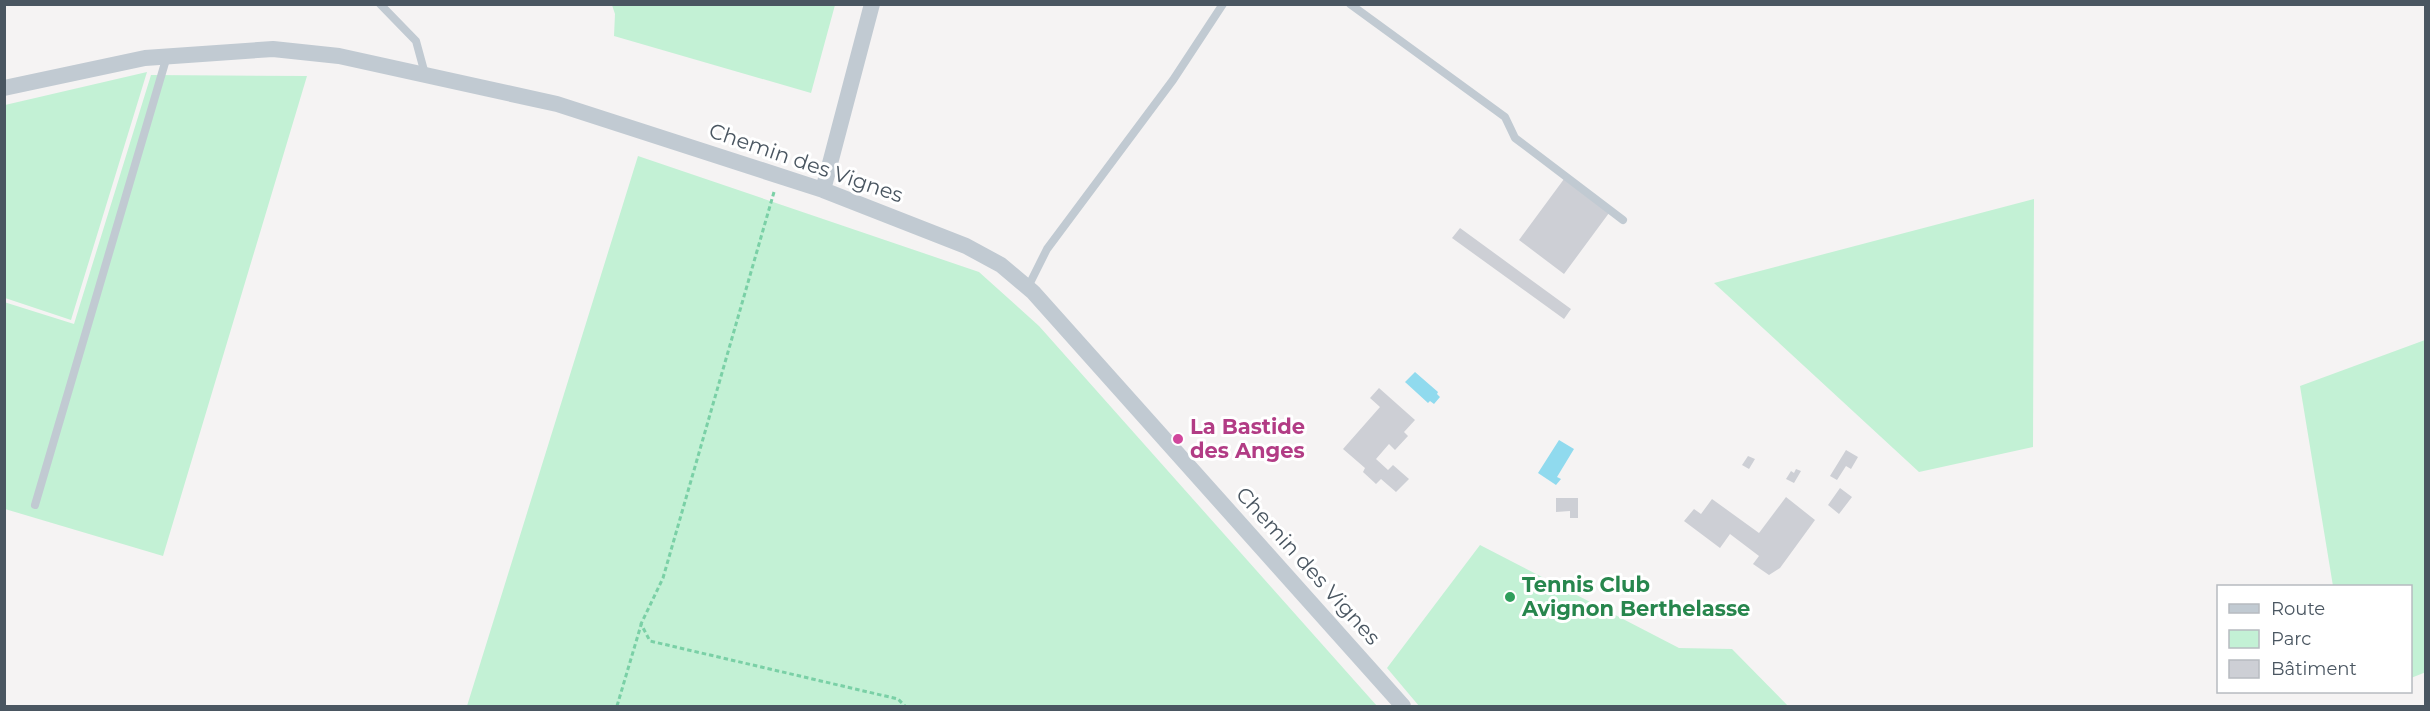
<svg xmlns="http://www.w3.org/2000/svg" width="2430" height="711" font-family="Montserrat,sans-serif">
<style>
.green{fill:#c3f1d5}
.water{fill:#90daee}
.building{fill:#cdcfd5}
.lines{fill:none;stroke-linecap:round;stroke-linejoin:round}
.path{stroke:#7ad0a6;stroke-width:3;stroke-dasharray:4.5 3;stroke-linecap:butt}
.lane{stroke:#c1cad2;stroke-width:8}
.street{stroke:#c1cad2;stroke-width:16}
.hotel-dot{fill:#d1479c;stroke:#fff;stroke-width:2}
.leisure-dot{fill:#2e9e5b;stroke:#fff;stroke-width:2}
.labels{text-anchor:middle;stroke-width:6;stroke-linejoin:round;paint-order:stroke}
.street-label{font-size:21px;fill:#4a5661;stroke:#fff}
.hotel-label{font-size:21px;font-weight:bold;fill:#b23c85;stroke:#fff;text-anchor:start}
.leisure-label{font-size:21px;font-weight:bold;fill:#27864d;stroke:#fff;text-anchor:start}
</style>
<rect width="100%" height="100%" fill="#f5f3f3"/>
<!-- green -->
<path class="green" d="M612,5h223l-24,88 -197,-57 1,-22z
M147,72l-76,248 -66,-22v-193z
M151,75l156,1 -144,480 -158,-47 -1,-207 70,22z
M638,156l341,116 60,54 338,380h-910z
M2034,199l-1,248 -114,25 -205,-189z
M2425,340l1,332 -15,6 -1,-92h-77l-33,-200z
M1480,545l199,103 53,1 56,57h-369l-32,-38z"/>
<!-- water -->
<path class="water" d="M1415,372l23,20 -1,2 3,3 -6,7 -4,-3 -2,2 -23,-21z
M1559,440l15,9 -17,28 4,2 -5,6 -18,-12z"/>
<!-- building -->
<path class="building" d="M1564,179l45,34 -45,61 -45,-34z
M1460,228l111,81 -7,10 -112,-81z
M1379,388l36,32 -11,12 4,4 -13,14 -6,-6 -13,15 12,11 5,-5 16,14 -13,13 -15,-13 -5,5 -13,-12 2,-4 -22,-19 37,-42 -10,-9z
M1846,450l12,7 -7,12 -5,-3 -9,14 -7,-4z
M1748,456l7,3 -6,10 -7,-4z
M1796,469l5,2 -7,12 -8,-4 5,-8 3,2z
M1840,488l12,9 -13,17 -11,-9z
M1786,497l29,23 -35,48 -11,7 -16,-11 6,-8 -29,-22 -10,14 -36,-27 10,-12 7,5 11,-15 47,34z
M1556,498h22v20h-8v-7l-14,1z"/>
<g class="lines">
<!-- path -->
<path class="path" d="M774,192l-111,386 -22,46 9,17 248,58 7,7
M617,706l24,-81"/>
<!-- lane -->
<path class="lane" d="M380,4l36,37 9,33
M1350,4l155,113 10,21 108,82
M1028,287l19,-38 126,-169 50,-76
M35,505l132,-449"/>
<!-- street -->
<path class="street" d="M4,88l141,-30 128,-9 66,7 218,48 266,86 143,56 35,19 32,27 370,414
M823,190l49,-186"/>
</g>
<!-- markers -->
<circle class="hotel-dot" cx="1178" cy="439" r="6"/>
<circle class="leisure-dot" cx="1510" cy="597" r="6"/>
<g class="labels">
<!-- street labels -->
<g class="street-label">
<text transform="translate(806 163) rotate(19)" y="7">Chemin des Vignes</text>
<text transform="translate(1308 566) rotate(48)" y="7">Chemin des Vignes</text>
</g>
<!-- hotel labels -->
<g class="hotel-label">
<text x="1190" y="434">La Bastide<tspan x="1190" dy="24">des Anges</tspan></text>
</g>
<!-- leisure labels -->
<g class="leisure-label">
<text x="1522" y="592">Tennis Club<tspan x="1522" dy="24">Avignon Berthelasse</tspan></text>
</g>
</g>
<!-- border -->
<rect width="2430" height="711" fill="none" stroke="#4a5661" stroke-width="12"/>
<!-- legend -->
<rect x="2217" y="585" width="195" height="108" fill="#ffffff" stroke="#b7bbc0" stroke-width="1.5"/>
<rect x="2229" y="604" width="30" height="9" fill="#c1cad2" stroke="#b7bbc0" stroke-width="1.5"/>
<text x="2271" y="615" font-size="18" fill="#4a5661">Route</text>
<rect x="2229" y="630" width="30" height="18" fill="#c3f1d5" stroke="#b7bbc0" stroke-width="1.5"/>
<text x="2271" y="645" font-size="18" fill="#4a5661">Parc</text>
<rect x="2229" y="660" width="30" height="18" fill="#cdcfd5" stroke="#b7bbc0" stroke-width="1.5"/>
<text x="2271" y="675" font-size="18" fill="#4a5661">Bâtiment</text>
</svg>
